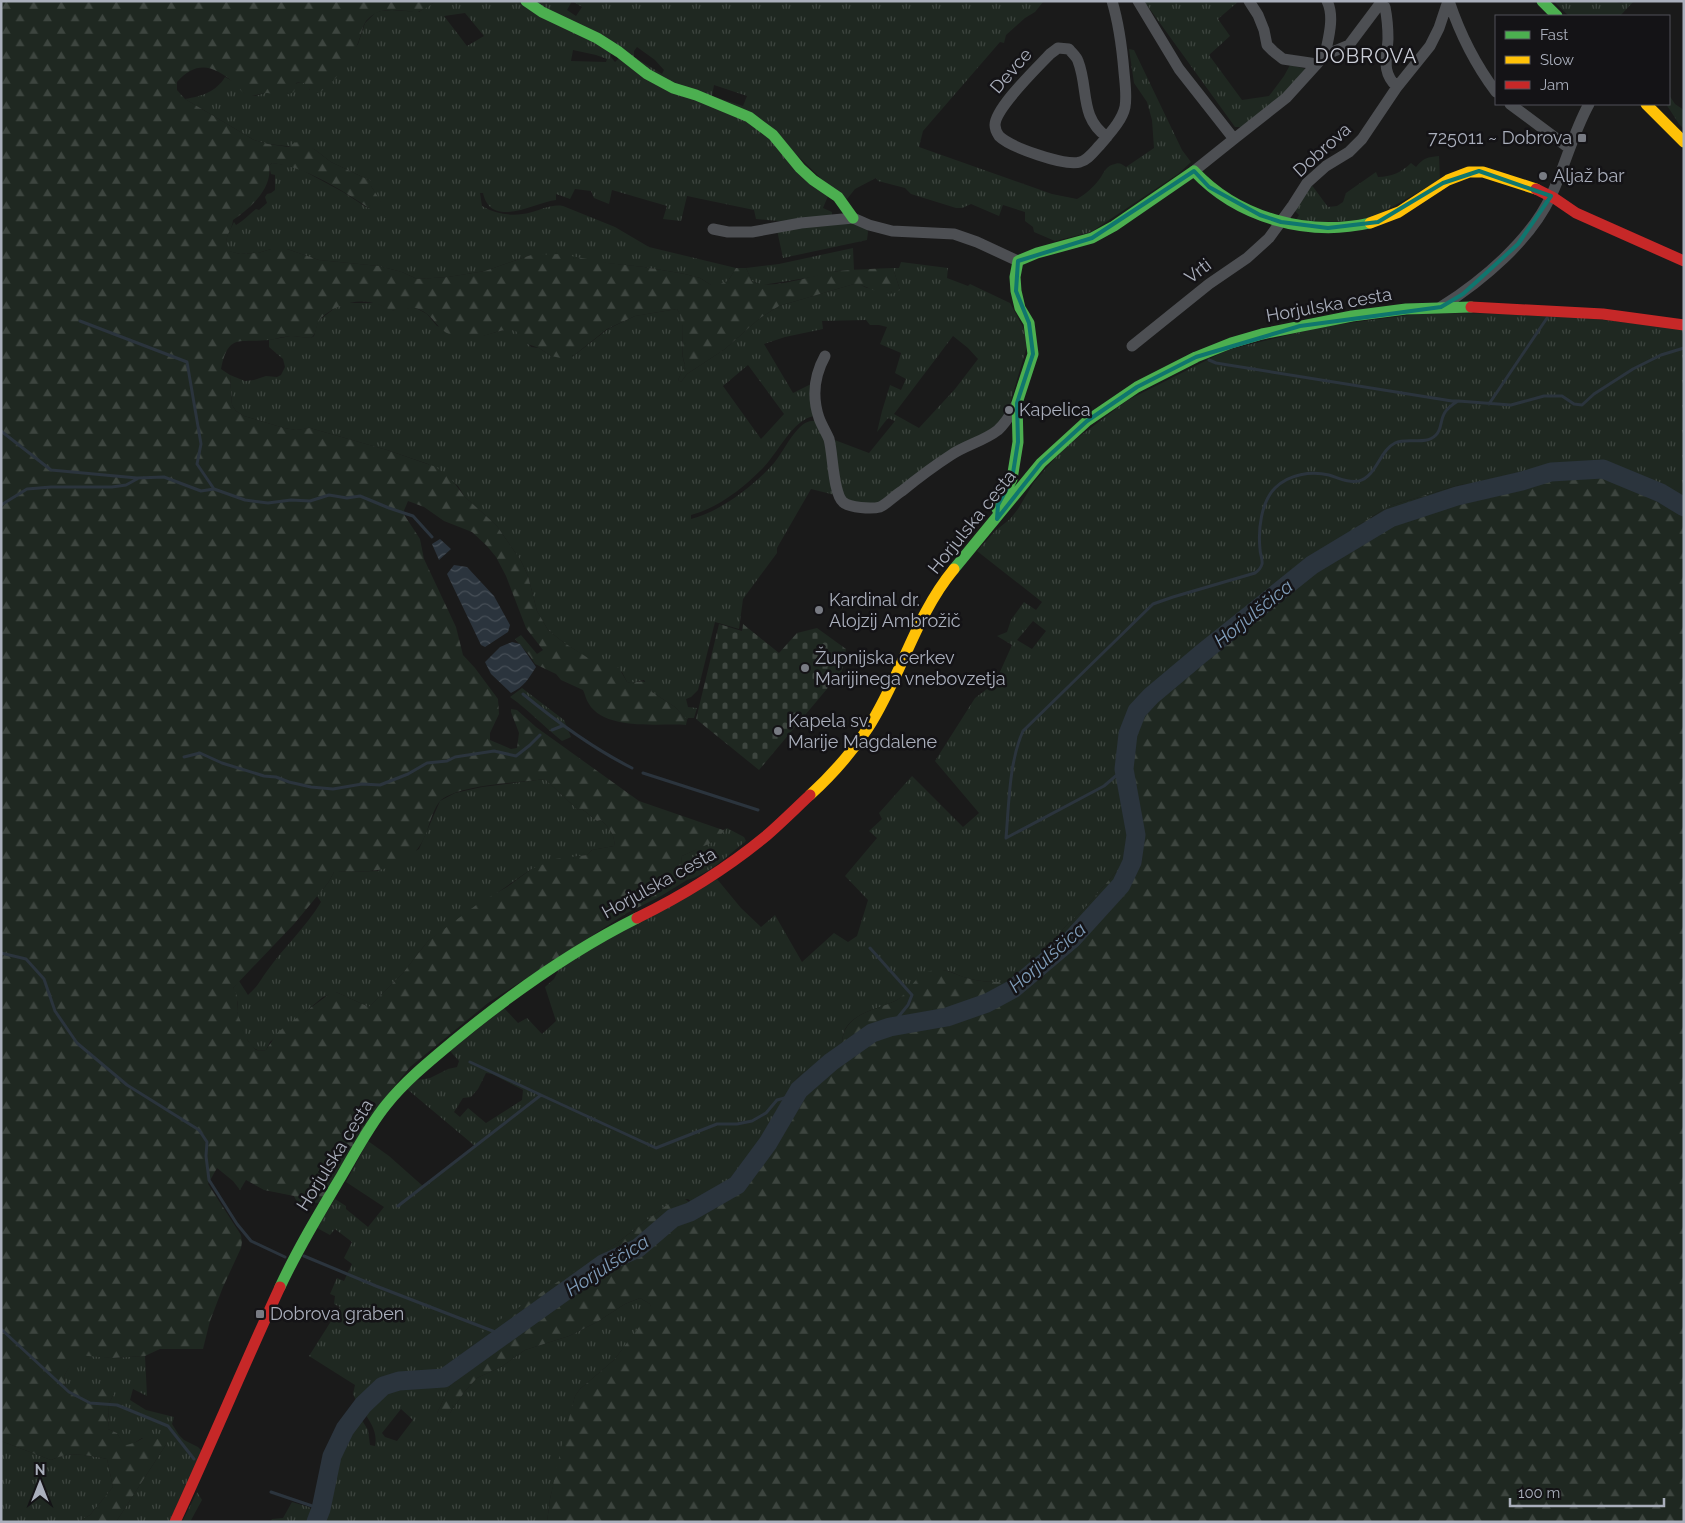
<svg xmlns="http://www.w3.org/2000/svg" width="1685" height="1523" font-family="Raleway,sans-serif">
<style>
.grass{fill:url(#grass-tufts);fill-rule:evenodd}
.forest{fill:url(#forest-firs);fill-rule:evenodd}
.cemetery{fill:url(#cemetery-stones)}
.water{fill:url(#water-waves)}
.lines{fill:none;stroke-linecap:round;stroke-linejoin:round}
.stream{stroke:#2b343d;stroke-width:3}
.river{stroke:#2b343d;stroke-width:19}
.street{stroke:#4d4f53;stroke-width:11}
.fast{stroke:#4caf50;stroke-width:11}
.slow{stroke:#ffc107;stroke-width:11}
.jam{stroke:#c62828;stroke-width:11}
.marked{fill:none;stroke:#0f766e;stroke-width:4;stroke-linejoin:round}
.poi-dot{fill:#787b83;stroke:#141316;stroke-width:2}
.labels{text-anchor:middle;stroke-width:5;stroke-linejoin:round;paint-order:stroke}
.street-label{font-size:18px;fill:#aaafbc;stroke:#141316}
.poi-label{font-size:18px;fill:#aaafbc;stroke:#141316;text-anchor:start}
.water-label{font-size:19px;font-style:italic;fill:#7f9cb9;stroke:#141316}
.quarter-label{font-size:20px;letter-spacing:1px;fill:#cbced7;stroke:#141316}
</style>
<defs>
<pattern id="grass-tufts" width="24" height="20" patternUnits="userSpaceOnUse" patternTransform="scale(1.25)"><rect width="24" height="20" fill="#1f2821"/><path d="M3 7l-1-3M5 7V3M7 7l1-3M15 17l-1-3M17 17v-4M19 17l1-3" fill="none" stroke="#3d453f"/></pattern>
<pattern id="forest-firs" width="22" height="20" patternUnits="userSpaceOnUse" patternTransform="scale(1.25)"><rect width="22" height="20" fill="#1f2821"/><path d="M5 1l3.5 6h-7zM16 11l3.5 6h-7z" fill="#3d453f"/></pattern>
<pattern id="cemetery-stones" width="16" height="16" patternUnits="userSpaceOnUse" patternTransform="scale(1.25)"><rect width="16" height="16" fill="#1f2821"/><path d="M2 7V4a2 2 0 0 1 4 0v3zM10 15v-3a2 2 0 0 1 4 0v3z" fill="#3d453f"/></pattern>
<pattern id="water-waves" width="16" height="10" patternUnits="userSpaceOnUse" patternTransform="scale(1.25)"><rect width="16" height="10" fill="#2b343d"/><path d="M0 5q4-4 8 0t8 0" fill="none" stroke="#474f57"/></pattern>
</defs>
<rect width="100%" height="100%" fill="#1a1a1a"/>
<!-- grass -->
<path class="grass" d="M436,1h84l94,50 -4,5 5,6 6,-6 133,68 74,72 -5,12 9,4v5l-53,4 -23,-2 -2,-9 -67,-14 -6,25 -18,-2 4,-13 -55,-16 -3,14 -15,-6 -3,-7 -16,-2 -5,10 -14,-5v6c-20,2 -65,30 -73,-7h-3l2,13c15,9 33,11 50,6 11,-3 20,-8 31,-6l52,21 34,20 87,21 -8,13 -10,5 -7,-1 -11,-7 -15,-4 -41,-7 -113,-12 -46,16 -37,6 -31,2 -15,-7 -23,-6 -60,-6 -32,-11h-16l-13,4 -18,1 -12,-3c-5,-10 1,-19 6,-29l2,3c9,-5 13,-11 20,-16l3,1 8,-7 -2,-6 2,-3 4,-1 4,-3v-15l-4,-1 -2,-8 3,-3 14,2 18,6 39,21 23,15 22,7 -17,-28v-5l-40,-19 -17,-13 -46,-5 -14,-4 -69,-41c17,-3 31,-7 40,-22l9,5 10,11 11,3 46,-14 6,2 3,6 24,-11 24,-35 7,-21 10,-10 6,-2 11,-1 27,2zM465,13l19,23 -17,10 -23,-30zM573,50l23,5 11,4 -1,3 -35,-1z
M531,1h41l-5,9 9,6 6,-9 -10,-6h478l-7,1 -8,10 -10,6 -19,17 -2,8 -4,-1 -77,89 -4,16 133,47 25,5c9,-5 18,-13 24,-22 3,-5 6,-12 14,-13 4,-2 8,1 11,3l28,-19 -2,-28 -5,-18 -13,-19 -5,-34 5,1 48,100 9,12 -13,12 -87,58 -36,9 -21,-9 -1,-5 -8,-6v-9l-22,-7 -4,11 -28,-12 -9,4h-6l-45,-14 -6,-6 -27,-7 -2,-3 -21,11 -8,10 -17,-12 -59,-57 -99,-45zM637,47l18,13 9,10 -2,4 -28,-17v-6zM714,85l33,11 -4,10 -31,-10z
M1144,1h95l-21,18 12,17 -21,19 33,45 27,-4 15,-20 6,-11 16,4 -13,20 -52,38h-6z
M1553,1h58l11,2 3,-2h9l-14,15h-51z
M1669,95l6,9 9,6v19l-5,-5 -13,-20h3z
M1439,156l1,24 -77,43 -67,-3 3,-5 -4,-4 16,-27 17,23 9,-1 6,-4 3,-9 30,-21 2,5c13,0 24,-5 33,-14l5,4c7,-9 12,-10 23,-11z
M846,222l20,5 2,5 -1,8 -84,18 -6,-28z
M853,248l1,22 -17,1 -24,6 -51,8 -10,-4 -6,-13 33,-4z
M901,262l47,6 -1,10 21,8 2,-2 40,19 14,26 3,17 -19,64 -6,13 -119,78 -16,6 -25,-10 -10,-58 37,14 26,-32 -7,-3 -11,14 5,-21 8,-26 11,5 5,-11 -11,-6 6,-20 -21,-9 7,-17 -8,-2h-9l-4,-5 -44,1 1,8 -38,8 -21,7 29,49 18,-9 4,32c-22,2 -38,39 -53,53 -19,19 -44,39 -71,46v4c29,-7 64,-34 83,-56 9,-11 15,-25 25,-35 5,-5 10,-8 18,-7l10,22 8,52 -24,-6 -34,59v5l-34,46 -4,30 -24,-7 -17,68 -7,7 -5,2 2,8 9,1 -3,10h-6l-1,2 -12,-13 -23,-15 -8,-12 -13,3 -4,-1 -5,-10 -23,-6 -36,-24 -15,-12 -11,-19 -9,-35 -7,-15 -24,-35 -33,-30 -6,-10 -30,-22 -41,-14 -77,-22 -14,2 -12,-2 -40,-12 -8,-5 -4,-6 -2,-30 15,6 9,-1 12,-4 11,1 4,-2 4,-8 -2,-8 -14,-12v-7l22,-4 20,2 3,-2 4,-15 17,-13 11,-5h30l18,8 20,-4 13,7 10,12 45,10 18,-5 9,-2 8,2 14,16 8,1 12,8 21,1 36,-28 27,-13 42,-7c12,19 0,36 8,56l-7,15 3,2 6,-8 38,-25 35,-31 19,-12 75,-22h5l8,4 33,2 -7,-22h6zM953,336l15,12 10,11 -23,30 -36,39 -25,-14zM748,365l36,49 -23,25 -38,-53z
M1425,313l124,1 135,15v171l-16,-7 -92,-30 -36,14 -81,8 -70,21 -98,61 -6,15 -44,37 -22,15 -33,27 -32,30 -24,26 -9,50 7,43 2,30 -1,14 -7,11 -38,44 -21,20 -10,26 -15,22c-18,6 -52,7 -71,1 -9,-2 -18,-9 -28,-8 -20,1 -26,21 -42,30 -17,9 -41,11 -52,29 -5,10 0,24 -9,32 -9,8 -23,3 -35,13 -13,12 -17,31 -24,47 -14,29 -35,57 -63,74 -9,6 -17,13 -26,4l-16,2 -58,44 -146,104c-4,13 -6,12 -16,20 -22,14 -42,3 -64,11 -13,5 -20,15 -30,24l-5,-10 2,-9 -46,-29 31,-49 -6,-3 1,-8 -5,-2 7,-16 7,3 8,-17 -8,-6 8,-16 -17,-13 -5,6 -13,-7 18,-29 11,7v3l22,18 16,-20 -38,-25 22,-41 21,15 35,31 52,-40 -69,-58 10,-9 13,-2 18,-9 9,-2 2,-6 -9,-10 54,-43 14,15 9,-5 15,16 14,-13 -11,-34 9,-8 5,-10 50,-33 108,-57 24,29 20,19 14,-12 27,47 32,-29 14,9 9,-6 11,-36 -23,-24 32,-38 -8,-7 13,-12 -3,-6 33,-37 51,51 16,-14 -44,-52 40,-63 20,-15 17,-38 -15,-9 10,-4 4,-12 13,-18 12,8 6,-8 -65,-51 18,-20 15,-12 8,-10 16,-27 30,-34 64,-48 99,-50 99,-24zM1033,621l13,10 -14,18 -15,-9zM486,1073l6,1 31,16 -1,10 -36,23 -18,-15 -8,9 -6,-5 9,-14 8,-1 7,-8z
M522,688l42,32 7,17 -9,4c-18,-14 -33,-31 -52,-44z
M545,779l33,31 4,-1 15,12 4,-1c7,7 15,15 13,26l-22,4 -5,5 -13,2 -44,13 -102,71 -25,32 -34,34 -33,-15 -13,5 -53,45 -4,8c-17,6 -26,-25 -29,-38 0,-4 1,-8 0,-12 0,-4 -3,-8 -4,-12l6,-7 9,14c11,-10 11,-13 19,-24 17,-24 39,-44 54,-69l-4,-6 11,-13 6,-11 44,-1 41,-22 21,-48 15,-8 27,-6z
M727,828l17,9 2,4c-18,14 -36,33 -59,39l-7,-9 2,-15 13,-6 30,-19z
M640,1298l10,6 2,7 -38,49 -34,29 -5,7 -25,103 -3,23h-221v-11l7,-53 27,-41 8,13 2,15 5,1c3,-14 -5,-24 -11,-34 8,-8 16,-20 27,-24 19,-7 41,3 60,-4l-14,29h13l15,-22 12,-13 24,-11 24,-17 44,-14 28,-14 28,-18zM401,1409l12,11 -16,21 -12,-4 -3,-4z
M81,1354l30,4 34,-2 2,40 -14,-7 -3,11 16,10 28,7 -2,7 7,11 5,5 14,7 5,5 -34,70h-53l51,-79 -25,-5 -11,7 -7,1 -7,-13 -9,-4 1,-26 5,-9 -48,-7 -2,-11 12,-21z
M1,1441l50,19c19,-9 36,-5 56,-1l6,28 -23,28 -12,7h-77z
M197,1492l5,8 -12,22h-8z
M292,1502l17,5 6,7 -4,8h-41l2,-3 11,-1z"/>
<!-- forest -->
<path class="forest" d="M1,1h435c-5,3 -10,8 -16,10 -3,2 -8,1 -11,0 -17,-1 -31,-4 -43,10 -4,6 -5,15 -8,22 -5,13 -29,50 -44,51 -7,-6 -8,-14 -18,-11l-2,9c-9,5 -17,2 -27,1 -6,0 -12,4 -19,2 -6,-1 -9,-8 -14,-12 -20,-18 -38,-23 -57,-1v8l8,9 69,41 14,4 21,3 5,-4 4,-1 16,7 17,13 40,19v5l18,28 -2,5c-36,-21 -73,-51 -115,-56l-3,3c4,22 -19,43 -36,54 -1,12 -11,17 -4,31l11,3 18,-1 13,-4h16l32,11 60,6 23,6 15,7 31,-2 37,-6 46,-16 30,-1 47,9 36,4 41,7 15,4 11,7h7l10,-4 8,-13h10l6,13c20,11 65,-8 87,-10 18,-2 36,-2 54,-3l7,22c-17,11 -29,-5 -46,-6l-75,22 -19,12 -35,31 -38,25 -6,8 -3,-2 7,-15c-7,-19 3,-38 -8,-56l-42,7 -28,13 -35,28 -11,1 -10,-2 -12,-8 -17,-6 -6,-11c-12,-3 -21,2 -33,5 -8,2 -25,1 -34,-2 -10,-4 -14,-14 -22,-20 -18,-13 -19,-1 -32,-3 -7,-1 -12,-5 -18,-7 -19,-7 -42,1 -56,14 -6,6 -3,15 -10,20 -9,-1 -18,-2 -27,-1 -5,0 -10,3 -15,3 -30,3 -41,-7 -48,29l9,6 2,30 4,6 8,5 40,12 12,2 14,-2 77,22 49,17 16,13 12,16 33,30 24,35 7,15 9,35 11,19 15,12 36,23 6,-3 14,6 8,14c8,2 13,-3 21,1l4,9 23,15 12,13 -1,5c-26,-2 -81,6 -97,-21 -3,-4 -4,-10 -6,-14l-22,-10 -5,-6 -21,-10 -5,-8 -15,-17 6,-4 16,19 6,-4 -17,-22 -20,-52 -10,-19 -9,-11 -15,-14 -28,-11 -20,-14 -16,-6 -5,12 17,26 4,20 32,68 7,28 12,13 23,31 1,15 -9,19v7l21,9 6,-1 2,-15 -8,-21v-3l6,1 19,17 103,74 84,29 4,-2 -12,13 -33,15 -2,15 7,9 -26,16 -34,17 -139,90 -78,64 -22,27 -67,109 -24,-1 -3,-6 -30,-6 -18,-10 -6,10 -7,-9 -16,-13 -9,16 33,51 1,7 -1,6 -18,39 -13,34 -7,28h-43l-15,7 -34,2 -34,-3 -13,21 2,11 46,2 2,5 -5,9 -1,26 9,4 7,12c10,0 17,-7 26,-10l17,8 -51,79h-38l12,-7 23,-28 -6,-28c-20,-4 -37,-8 -56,1l-50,-19zM545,779l33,31 4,-1 15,12 4,-1c7,7 15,15 13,26l-22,4 -5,5 -32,4 -25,11 -23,17 -28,16 -51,38 -25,32 -34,34 -33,-15h-4l-54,40 -12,18 -5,1 -5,-1 -8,-9 -11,-29v-17l-4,-7 61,-64 34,-41 6,-11c39,-1 77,3 93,-41 3,-9 7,-24 14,-31 21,-16 78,-17 104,-21z
M1576,463l43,7 65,30v1022h-1137l3,-23 12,-55 13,-48 5,-7 34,-29 37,-49 -1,-7 -10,-6 -15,6 -28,18 -28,14 -44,14 -24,17 -24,11 -12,13 -15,22 -8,4 -5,-4 14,-29 4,-2 5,-10 8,-23 19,-21 127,-83 58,-44c15,-8 12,2 24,3 10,0 23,-11 30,-16 18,-13 37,-40 47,-59 6,-13 10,-27 16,-39 5,-9 14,-21 25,-23 7,-2 14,0 21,-6 10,-8 5,-21 10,-31 10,-19 35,-21 52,-30 12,-7 17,-23 30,-28 17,-6 25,2 40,6 18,6 54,5 72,-1l14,-22 10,-26 21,-20 38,-44 7,-11 1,-14 -2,-30 -7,-43 3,-30 6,-20 24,-26 65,-57 22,-15 44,-37 6,-15 14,-12 67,-38 17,-11 70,-21 81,-8z"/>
<!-- cemetery -->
<path class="cemetery" d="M719,624l23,7 1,-7 36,29 18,-20 20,-5 29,21 -4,22 -83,99 -63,-51z"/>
<!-- water -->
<path class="water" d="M440,539l11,10 -12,11 -7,-16z
M454,565l13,2 27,29 16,29 -2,7 -23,15 -4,-2 -34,-71z
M512,642l8,2 16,23c-7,11 -12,20 -25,26l-20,-19 -6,-12 15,-15z"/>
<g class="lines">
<!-- stream -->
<path class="stream" d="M80,321l107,41 14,82 -4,20 17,25
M1209,360l7,3 236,38h5
M1489,404l58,-86
M1,431l50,39 86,8 27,-1 37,14 13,-2 31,11 23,3 23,-3 19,1 19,-6 18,3 13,-2 29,12 24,8 19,21
M1,505l26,-16 24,-2h61l14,-2 11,-6
M523,694c34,28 69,54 109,74
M552,730l10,-4
M184,757l16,-4 22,10 42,13 12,1 13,5 22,5 22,2 29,-5 18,1 28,-11 19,-11 20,-2 8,-4 39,-6 22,5 14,-11 10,-10
M1124,769l-20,17 -98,52c3,-34 3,-76 17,-107l130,-127 20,-7 82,-24c3,-2 6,-5 7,-9 1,-4 -2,-10 -2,-15 -2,-19 1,-47 15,-61 14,-14 36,-17 54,-13 10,3 19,8 30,6 17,-4 21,-31 36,-38 13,-6 30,3 41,-8 6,-6 4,-14 8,-21 3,-6 9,-10 14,-13l53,4 33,-9h18l12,8 8,1 12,-11 39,-25 28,-14 23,-7
M643,773l115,37
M870,948l42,47 -4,10 -18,22
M1,953l25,6 18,20 11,32 22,32 50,42 72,45 8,12 -1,14 3,24 28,44 14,17 34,16
M470,1062l71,33
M398,1206l143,-111 115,53 61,-24h20l15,-3 14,-8 11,-13 19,-5
M304,1256l72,30 127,49
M1,1329l68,63 21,11 27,2 51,21 26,33
M271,1492l50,17"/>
<!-- river -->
<path class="river" d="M316,1522l5,-13 11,-53 13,-27 18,-24 20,-19 16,-5 45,-3 159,-114 35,-16 35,-30 17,-6 47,-27 31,-42 31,-53 32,-28 41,-29 18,-6 57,-10 40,-14 26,-14 59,-50 49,-54 11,-23 4,-27 -12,-66 4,-35 9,-23 14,-15 50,-42 111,-89 78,-47 67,-22 65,-15 29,-9 52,-3 58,24 23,14"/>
<!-- street -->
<path class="street" d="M1138,1l41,68 55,70 -40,32
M1249,1l9,14 6,15 3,15 6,6 10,8 34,5
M1449,1c11,33 26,63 47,91
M1325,55c3,-16 10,-38 2,-54
M1510,104l59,44
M1107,137c-28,-20 -18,-48 -29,-76 -1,-4 -6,-8 -9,-12l-11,-1 -8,6c-13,14 -55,54 -55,71 0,4 2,8 4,11 11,11 67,31 81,26 8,-2 14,-11 20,-17 9,-11 22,-24 25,-38 2,-11 0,-24 -1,-35 -2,-24 -5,-48 -12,-71
M1234,139l52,-41 39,-43 24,-10 30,-40 6,2c2,10 3,21 3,32 -1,19 -7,33 9,48
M713,229l15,3h24l49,-9 52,-5 16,7 23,6 62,3 23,8 41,19
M1441,307c41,-26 89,-66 110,-111 14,-30 22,-63 38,-92
M1132,346l77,-62 38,-26 22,-20 24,-33 14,-22 19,-17 23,-14 13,-13 35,-52 33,-41 9,-18 9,-27
M825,356c-11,20 -13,41 -6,62 3,8 7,14 10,21 4,15 4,54 14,63 6,6 29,7 37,5 7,-3 15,-12 22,-16 16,-13 32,-25 49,-36 15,-10 33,-14 47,-25 8,-7 13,-16 18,-25"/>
<!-- fast -->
<path class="fast" d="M526,1l16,11 55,26 22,14 28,22 26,14 23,7 53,22 24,18 27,33 13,12 25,17 15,21
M1542,1l15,15
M997,509l15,-30 6,-37 -1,-39 16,-49 -4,-31 -9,-15 -4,-17 -1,-14 3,-16 19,-8 55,-15 22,-12 80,-55c44,47 113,66 176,52
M954,569l87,-106 46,-42 50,-34 59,-30 35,-14 31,-9 90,-18 54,-7 65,-2
M280,1287c18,-39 40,-75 62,-112 14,-24 27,-49 44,-70 20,-25 45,-45 69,-65 57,-47 116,-89 182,-122"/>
<!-- slow -->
<path class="slow" d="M1646,104l38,38
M1370,223l29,-11 49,-32 21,-8h14l53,17
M810,795c22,-20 42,-43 58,-67 33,-51 47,-112 86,-159"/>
<!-- jam -->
<path class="jam" d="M1536,189l18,9 22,15 108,48
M1471,307l132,7 81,11
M637,918c45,-22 89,-49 129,-82 15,-13 30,-28 44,-41
M175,1522c36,-78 69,-157 105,-235"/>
</g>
<!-- marked area -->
<path class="marked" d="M1194,171l15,16 51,28 21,7 47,6 50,-6 65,-39 36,-12 72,25 -33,48 -55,50 -22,13 -141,19 -104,31 -59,30 -50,34 -46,42 -44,56 1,-14 14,-26 6,-37 -1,-39 16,-49 -4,-31 -13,-32 2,-30 74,-23z"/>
<!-- markers -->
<g class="poi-dot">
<rect x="1577" y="133" width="10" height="10" rx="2.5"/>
<circle cx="1543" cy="176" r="5"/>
<circle cx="1009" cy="410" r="5"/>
<circle cx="819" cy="610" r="5"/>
<circle cx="805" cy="668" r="5"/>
<circle cx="778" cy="731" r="5"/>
<rect x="255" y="1309" width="10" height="10" rx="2.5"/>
</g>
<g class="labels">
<!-- street labels -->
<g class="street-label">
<text transform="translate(1011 71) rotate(-49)" y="6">Devce</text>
<text transform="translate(1322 150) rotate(-42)" y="6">Dobrova</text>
<text transform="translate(1198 271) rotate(-37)" y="6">Vrti</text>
<text transform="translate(1329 305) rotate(-10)" y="6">Horjulska cesta</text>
<text transform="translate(972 522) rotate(-51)" y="6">Horjulska cesta</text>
<text transform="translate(659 883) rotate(-29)" y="6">Horjulska cesta</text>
<text transform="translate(335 1155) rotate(-58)" y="6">Horjulska cesta</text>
</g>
<!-- poi labels -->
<g class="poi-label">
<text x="1572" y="144" text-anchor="end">725011 ~ Dobrova</text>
<text x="1553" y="182">Aljaž bar</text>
<text x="1019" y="416">Kapelica</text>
<text x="829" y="606">Kardinal dr.<tspan x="829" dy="21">Alojzij Ambrožič</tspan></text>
<text x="815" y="664">Župnijska cerkev<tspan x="815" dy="21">Marijinega vnebovzetja</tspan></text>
<text x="788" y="727">Kapela sv.<tspan x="788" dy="21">Marije Magdalene</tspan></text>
<text x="270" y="1320">Dobrova graben</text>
</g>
<!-- water labels -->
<g class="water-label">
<text transform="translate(1253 613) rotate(-39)" y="7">Horjulščica</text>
<text transform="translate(1047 957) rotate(-41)" y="7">Horjulščica</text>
<text transform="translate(607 1265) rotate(-33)" y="7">Horjulščica</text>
</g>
<!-- quarter labels -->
<g class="quarter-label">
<text x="1366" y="63">DOBROVA</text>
</g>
</g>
<!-- border -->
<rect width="1685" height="1523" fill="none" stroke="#aaafbc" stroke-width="5"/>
<!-- legend -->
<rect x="1495" y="15" width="175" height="90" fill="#141316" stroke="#505158"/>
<rect x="1505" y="31" width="25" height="8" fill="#4caf50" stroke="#505158"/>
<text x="1540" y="40" font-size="15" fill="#aaafbc">Fast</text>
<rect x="1505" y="56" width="25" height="8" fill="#ffc107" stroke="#505158"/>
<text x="1540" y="65" font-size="15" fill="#aaafbc">Slow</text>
<rect x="1505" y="81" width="25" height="8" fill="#c62828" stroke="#505158"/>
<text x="1540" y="90" font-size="15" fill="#aaafbc">Jam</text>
<!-- north arrow -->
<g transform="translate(40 1483)" stroke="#141316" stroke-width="4" paint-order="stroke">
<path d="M0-4L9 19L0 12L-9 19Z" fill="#aaafbc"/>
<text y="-8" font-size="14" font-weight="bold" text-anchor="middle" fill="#aaafbc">N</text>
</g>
<!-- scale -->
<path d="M1510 1498v8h154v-8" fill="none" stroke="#aaafbc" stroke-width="2.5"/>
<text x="1518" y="1498" font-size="15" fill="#aaafbc" stroke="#141316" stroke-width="4" paint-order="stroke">100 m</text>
</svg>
